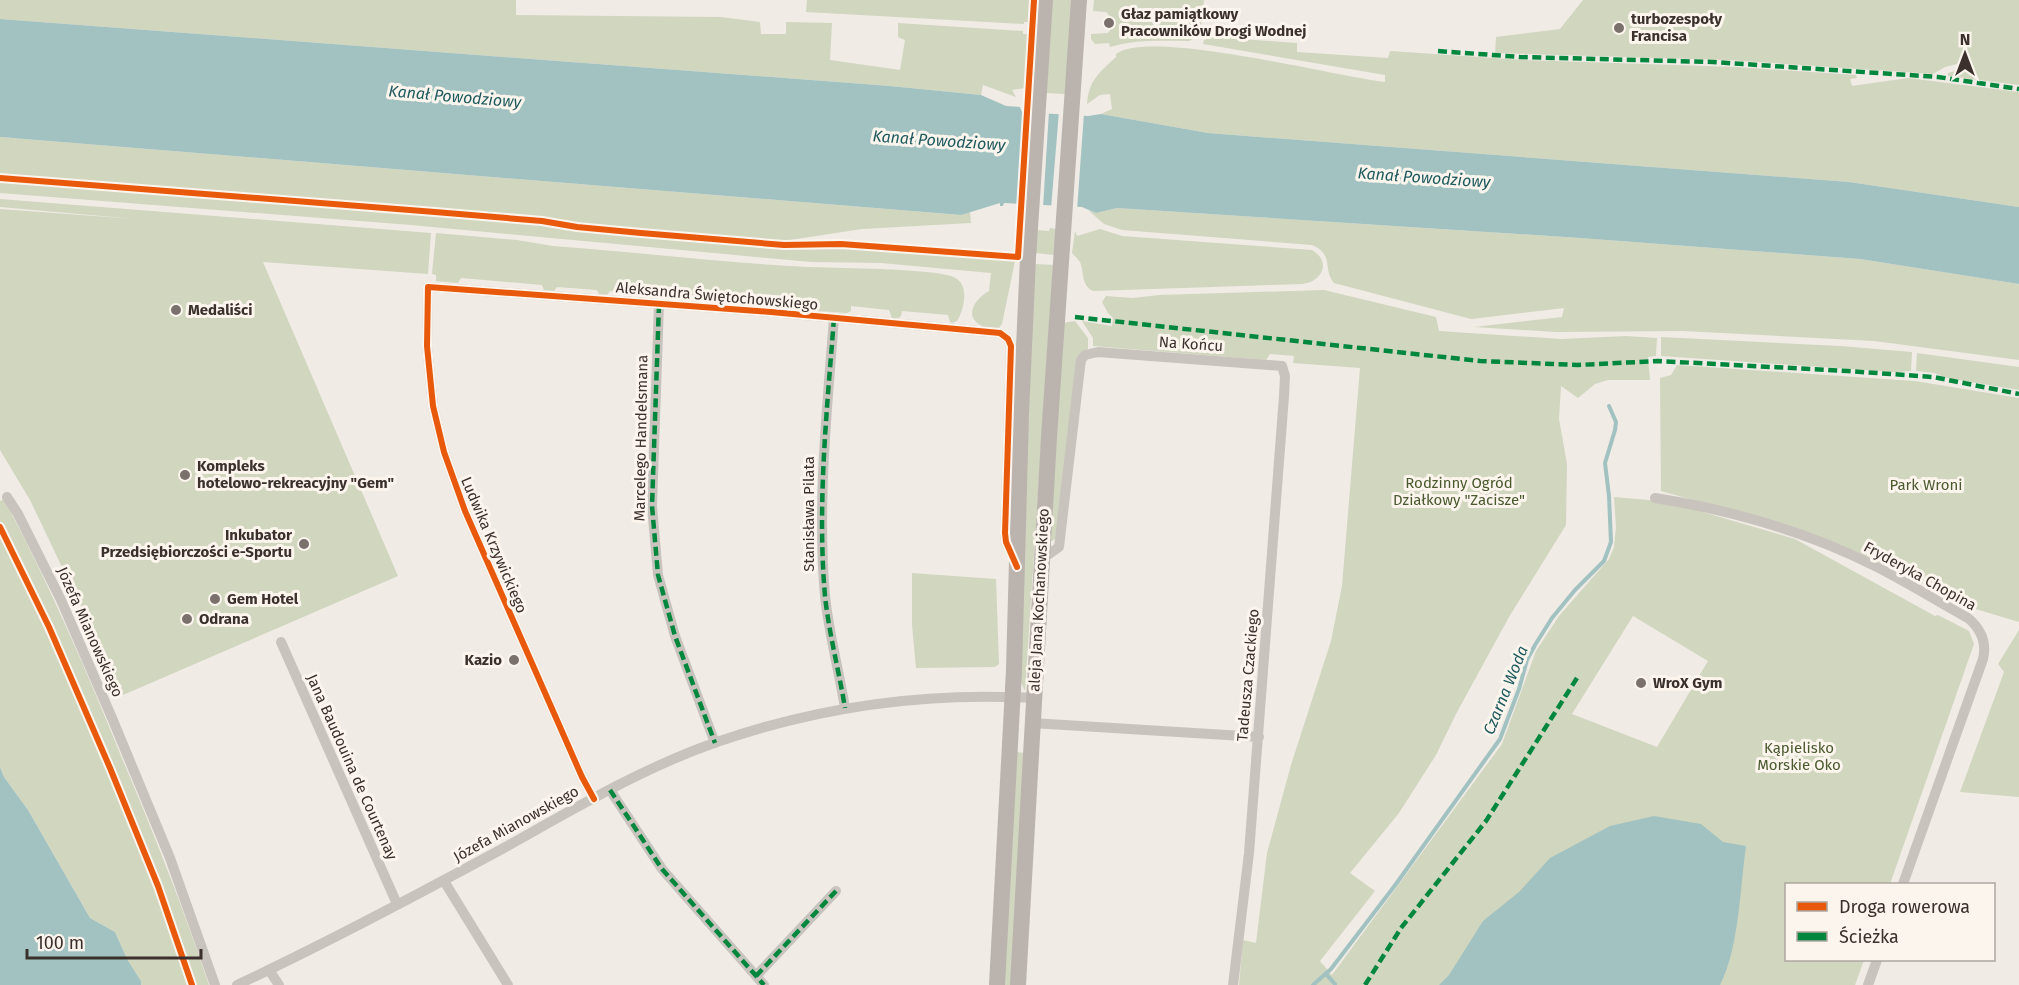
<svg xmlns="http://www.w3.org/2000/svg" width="2019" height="985" font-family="'Fira Sans',sans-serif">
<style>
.green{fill:#d1d6bf;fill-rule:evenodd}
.water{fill:#a1c2c1}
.pier{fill:#f0ebe5}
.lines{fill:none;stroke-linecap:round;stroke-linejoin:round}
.stream{stroke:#a1c2c1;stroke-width:4}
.street{stroke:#c9c3be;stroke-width:10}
.secondary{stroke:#bab3ae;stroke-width:16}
.quiet{stroke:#00873e;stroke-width:4.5;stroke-dasharray:9 4.5;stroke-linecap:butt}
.cycleway-casing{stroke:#fbf5ee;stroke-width:10}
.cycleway{stroke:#e8590c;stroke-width:6}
.poi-dot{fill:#7a716c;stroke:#fbf5ee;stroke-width:2}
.labels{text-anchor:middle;stroke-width:6;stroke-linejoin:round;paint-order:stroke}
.poi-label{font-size:15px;font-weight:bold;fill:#3b302b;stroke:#fbf5ee;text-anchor:start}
.street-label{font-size:15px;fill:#3b302b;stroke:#fbf5ee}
.park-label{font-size:15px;fill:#4a5a2e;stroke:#fbf5ee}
.water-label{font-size:16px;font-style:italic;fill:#1f5a5e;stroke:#fbf5ee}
</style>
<rect width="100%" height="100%" fill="#f0ebe5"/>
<!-- green -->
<path class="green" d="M0,0h516v15l205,2 39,5 1,12h25v-12l46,1 -2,37 70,10 5,-30 -7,-3v-14l125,8v3h6l-4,54 -13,2 4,7 -33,-12 -2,10 -91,-9 -890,-67z
M807,0h224l-1,22h-6v2l-218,-12z
M1051,0h22l-7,94 -21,-1z
M1094,0h110c-2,14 0,35 -15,41 -27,0 -52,-2 -79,6l-1,-4 -14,1 -4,-5v-5l17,-1 4,-5 1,-9 -7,-7 -13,-1z
M1583,0h436v85l-71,-9v-3l19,-5 -2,-6 -20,5 -12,7 -206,-14 -232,-7 1,-16 64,-8z
M1213,37l84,6v9l91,6 2,-7 134,9 211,7 121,8 1,3 -7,1 2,7 56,-8 111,14v115l-170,-25 -641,-49 -107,-19 11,-5 -2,-15 -10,1 -13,9c2,-24 11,-30 29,-47v-3c33,-26 221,23 269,28v-7l-182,-31 1,-4z
M0,137l961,78 9,-3 1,11 -109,6 -79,12 -182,-15 -59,-8 -542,-44z
M0,180l544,43 37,7 203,17 64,1 160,11 7,2 -13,63 -3,4c-6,0 -14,0 -19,-3 -17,-10 -3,-28 9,-34l2,-18 -110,-10 -70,-1 -400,-37 -411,-32z
M0,199l431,34 -3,41 -165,-12 135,314 -275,119 -93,-195 -30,-50v-241l135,10 -135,-12z
M1117,208l463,30 280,21 159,25v76l-145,-19 -191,-10 -127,1 -82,-5 88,-10 2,-9 -93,11 -137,-36c-12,-14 1,-28 -22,-38l-190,-15 -18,-6 -16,-14 8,3z
M1050,228l6,1 -2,26 -19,-2 2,-23 12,1z
M1100,229l22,7 190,14c20,12 10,31 -9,34l-210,7c-11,-5 -9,-16 -12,-26 -1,-5 -6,-8 -9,-12l3,-22 2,5z
M436,233l81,7 36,6c85,6 170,17 255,21 24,1 48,1 73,2 14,1 66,2 76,10 12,8 7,31 0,42l-5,2 -2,-1 -2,-7 -46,-4 -1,5 -3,2h-6l-3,-8 -38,-4v5l-4,2 -29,-2 -3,-8 -33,-2 -4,7 -7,-1 -2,-4 -41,-4 -3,5 -11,-1 -2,-4 -30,-3 -3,4 -36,-2 -3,-5 -30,-2 -3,4 -8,-1 -2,-4 -40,-3 -3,4 -10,-1 -2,-5 -81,-7 -3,5 -22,-2v-6l-4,-1z
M1035,264l18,1 -28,426 -4,-9 2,-141z
M1324,290l112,27 3,14 123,8 64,-3 31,2 -1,18 -8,1 2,23h-42l-13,4 -17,14 -17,-12 -2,33 8,45 -1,61 -57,92 -53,97 -20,41 -37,58 -49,60 25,18 -55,70 12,14 170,-231 34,-93 23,-35 50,-57 5,-12 2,-20 -2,-30 35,3 33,6 113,33 140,77 3,-1 31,16 5,13 -84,240h-104v76h78l-9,25h-616l4,-45 13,3 11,-90 24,-88 40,-124 11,-55 18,-218 -67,-5 1,-7 -24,-2 -4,6 -173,-14v-8l-11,-17 30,5 1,-8 -5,-5 -6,-11 4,-6 27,2 26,-3zM1633,616l75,45 -51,86 -85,-33z
M1075,321l13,17v11l-6,3 -27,187 -3,2 -3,-2 13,-216z
M1661,337l179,9 72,6 -1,19 -16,1 -234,-16z
M1917,353l102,14v23l-72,-12 -13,-5 -18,-2z
M1677,365l238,16 104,17v224l-50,-15 -72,-37 -91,-38 -145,-41 -1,-113 11,-3z
M4,499c44,83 82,170 117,257 32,75 62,151 88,229h-14c-53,-159 -117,-316 -195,-464v-20z
M0,535l61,129 67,158 26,63 33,100h-46v-4l-14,-22 -12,-27 -25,-14 -62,-108 -24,-33 -4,-10z
M912,573l84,6 3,85 -4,3 -79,1 -4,-43z
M2019,630v167l-59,-5 44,-120 -6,-8z
M1016,752l9,1 -14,232h-8z"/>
<!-- water -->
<path class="water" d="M0,19l890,67 91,9 25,11 14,1 2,5 66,4 13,-2 107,19 641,49 170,25v77l-159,-25 -280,-21 -463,-30 -21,5 -14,-6 -78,-4 -1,3h-3v-3l-39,12 -961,-78z
M0,767l4,10 24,33 62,108 25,14 12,27 14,22v4h-141z
M1654,816l47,8 22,18 23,4c-6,42 -7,103 -26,139h-281l10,-10 34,-54 36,-29 31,-34 60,-32z"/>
<!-- pier -->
<path class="pier" d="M1024,109l25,2 -6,97 -25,-1z
M1059,111l25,2 -7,97 -26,-1z"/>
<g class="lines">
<!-- stream -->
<path class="stream" d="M1326,974l9,10
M1313,985l18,-16 65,-85 104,-145 19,-50 8,-29 8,-15 17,-27 23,-28 29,-29 7,-19 -2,-46 -4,-33 10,-33 1,-8 -7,-16"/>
<!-- street -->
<path class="street" d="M659,304l-7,202 6,69 17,61 40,107
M834,318c-7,92 -17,186 -9,278 4,38 14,75 20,112
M7,497l11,17 43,86 51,118 58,140 45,127
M1655,498c76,12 152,34 220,68 32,16 62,35 93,52 13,11 19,24 15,41l-80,225
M1042,559l17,-12 20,-171 2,-16 4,-5 13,-3 184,14 3,10 -1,20 -35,457 -16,132
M281,642l116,262
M1032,723l227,14
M610,790l52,79 102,116
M594,799l-12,-22 -117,-266 -21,-59 -11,-46 -6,-60 1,-59 343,25 229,21 8,6 3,7 -6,187 1,9 9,19
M444,881l64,104
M269,970l10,15
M756,976l80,-85
M237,985c90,-42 178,-89 265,-136 70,-39 140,-81 215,-107 101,-35 209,-50 316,-44
M1868,985l9,-25"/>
<!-- secondary -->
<path class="secondary" d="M997,985l17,-315 7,-256 7,-156 17,-258
M1018,985l31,-548 30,-437"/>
<!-- quiet -->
<path class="quiet" d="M1438,51l82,6 193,5 225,15 81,12
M659,304l-7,202 6,69 17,61 40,107
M1075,317l405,44 98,4 80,-4 190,10 85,6 86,17
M834,318c-7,92 -17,186 -9,278 4,38 14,75 20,112
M610,790l52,79 102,116
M756,976l80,-85
M1365,985l36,-57 85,-107 91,-143"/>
<!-- cycleway casing -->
<g class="cycleway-casing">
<path id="cycleway" d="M0,178l435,34 107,9 35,6 64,6 143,12 57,-1 177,13 16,-257
M0,527l49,100 61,141 48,118 34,99
M594,799l-12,-22 -117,-266 -21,-59 -11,-46 -6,-60 1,-59 343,25 229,21 8,6 3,7 -6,187 1,9 11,25"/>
</g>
<!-- cycleway -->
<use href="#cycleway" class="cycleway"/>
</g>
<!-- markers -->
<g class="poi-dot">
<circle cx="1109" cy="23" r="6"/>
<circle cx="1619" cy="28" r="6"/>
<circle cx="176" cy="310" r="6"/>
<circle cx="185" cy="475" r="6"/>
<circle cx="304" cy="544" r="6"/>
<circle cx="215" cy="599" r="6"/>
<circle cx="187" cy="619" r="6"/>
<circle cx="514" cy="660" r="6"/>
<circle cx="1641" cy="683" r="6"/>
</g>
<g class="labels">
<!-- poi labels -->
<g class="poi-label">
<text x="1121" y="19">Głaz pamiątkowy<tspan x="1121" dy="17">Pracowników Drogi Wodnej</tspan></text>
<text x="1631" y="24">turbozespoły<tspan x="1631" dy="17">Francisa</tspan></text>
<text x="188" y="315">Medaliści</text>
<text x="197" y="471">Kompleks<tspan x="197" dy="17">hotelowo-rekreacyjny "Gem"</tspan></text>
<text x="292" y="540" text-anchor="end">Inkubator<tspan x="292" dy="17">Przedsiębiorczości e-Sportu</tspan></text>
<text x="227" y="604">Gem Hotel</text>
<text x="199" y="624">Odrana</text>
<text x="502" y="665" text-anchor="end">Kazio</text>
<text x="1653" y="688">WroX Gym</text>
</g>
<!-- street labels -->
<g class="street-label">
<text transform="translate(717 296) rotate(5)" y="5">Aleksandra Świętochowskiego</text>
<text transform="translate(1191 344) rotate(4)" y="5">Na Końcu</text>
<text transform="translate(641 438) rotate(-89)" y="5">Marcelego Handelsmana</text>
<text transform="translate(809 514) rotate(-90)" y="5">Stanisława Pilata</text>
<text transform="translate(494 545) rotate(67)" y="5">Ludwika Krzywickiego</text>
<text transform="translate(1920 576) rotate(29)" y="5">Fryderyka Chopina</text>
<text transform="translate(1039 600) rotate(-87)" y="5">aleja Jana Kochanowskiego</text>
<text transform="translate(90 632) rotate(66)" y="5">Józefa Mianowskiego</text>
<text transform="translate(1248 675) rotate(-85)" y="5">Tadeusza Czackiego</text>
<text transform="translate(352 767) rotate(66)" y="5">Jana Baudouina de Courtenay</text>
<text transform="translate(516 824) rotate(-29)" y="5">Józefa Mianowskiego</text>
</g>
<!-- park labels -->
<g class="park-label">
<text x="1459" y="488">Rodzinny Ogród<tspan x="1459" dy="17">Działkowy "Zacisze"</tspan></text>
<text x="1926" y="490">Park Wroni</text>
<text x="1799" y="753">Kąpielisko<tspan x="1799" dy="17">Morskie Oko</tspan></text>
</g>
<!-- water labels -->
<g class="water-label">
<text transform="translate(455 96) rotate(5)" y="6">Kanał Powodziowy</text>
<text transform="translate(939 140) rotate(4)" y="6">Kanał Powodziowy</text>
<text transform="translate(1424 177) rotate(4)" y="6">Kanał Powodziowy</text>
<text transform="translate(1505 690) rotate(-68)" y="6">Czarna Woda</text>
</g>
</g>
<!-- legend -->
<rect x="1785" y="883" width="210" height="78" fill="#fbf5ee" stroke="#aea6a0" stroke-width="1.5"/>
<rect x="1797" y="902" width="30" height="9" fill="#e8590c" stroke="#aea6a0" stroke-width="1.5"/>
<text x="1839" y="913" font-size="18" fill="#3b302b">Droga rowerowa</text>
<rect x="1797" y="932" width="30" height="9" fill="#00873e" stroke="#aea6a0" stroke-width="1.5"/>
<text x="1839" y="943" font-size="18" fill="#3b302b">Ścieżka</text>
<!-- north arrow -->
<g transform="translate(1965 54)" stroke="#fbf5ee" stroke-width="4.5" paint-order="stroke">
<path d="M0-4.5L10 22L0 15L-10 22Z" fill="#3b302b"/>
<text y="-9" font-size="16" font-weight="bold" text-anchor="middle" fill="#3b302b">N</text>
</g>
<!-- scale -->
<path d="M27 949v9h174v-9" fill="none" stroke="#3b302b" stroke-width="3"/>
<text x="36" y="949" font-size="18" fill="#3b302b" stroke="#fbf5ee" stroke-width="4.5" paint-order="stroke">100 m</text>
</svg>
